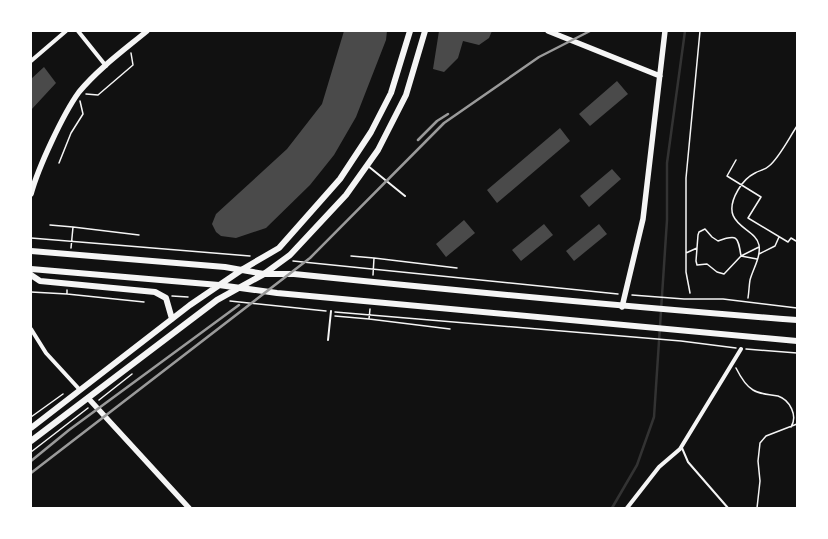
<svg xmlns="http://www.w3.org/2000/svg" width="828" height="539" font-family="'Titillium Web',sans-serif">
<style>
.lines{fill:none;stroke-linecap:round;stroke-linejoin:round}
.stream{stroke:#333;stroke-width:2.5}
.building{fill:#4a4a4a}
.path{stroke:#f5f5f5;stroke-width:1.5}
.service{stroke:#f5f5f5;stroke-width:2}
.minor{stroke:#f5f5f5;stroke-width:4}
.tertiary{stroke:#f5f5f5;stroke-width:5.5}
.secondary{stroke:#f5f5f5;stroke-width:6}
.rail{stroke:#9a9a9a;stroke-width:2.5}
</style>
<rect width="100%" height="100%" fill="#111"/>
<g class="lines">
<!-- stream -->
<path class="stream" d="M612,508l25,-43 17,-48 13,-197v-57l18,-132"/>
</g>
<!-- building -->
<path class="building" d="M344,31h43l-1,9 -30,77 -22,38 -24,30 -44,43 -30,10 -15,-2 -5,-4 -4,-8 4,-10 71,-65 35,-45z
M439,31h53l-3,7 -10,7 -16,-4 -5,17 -14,14 -11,-3z
M44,67l12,16 -25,27v-31z
M617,81l11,13 -38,32 -11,-12z
M560,128l10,13 -73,62 -10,-13z
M612,169l9,10 -32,28 -9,-11z
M464,220l11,13 -29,24 -10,-13z
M544,224l9,11 -32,26 -9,-11z
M599,224l8,10 -33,27 -8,-10z"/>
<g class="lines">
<!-- path -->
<path class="path" d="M86,94l12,1 35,-30 -2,-12
M736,160l-9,16 34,21 -13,21 40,24 3,-4 5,3 1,-1
M59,163l12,-30 12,-19 -3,-13
M50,225l23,2
M797,233v1
M31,238l219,18
M71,248l2,-21 66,8
M686,253l11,-5
M759,254l16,-8 4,-9
M351,256l23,2
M757,259l-16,-3 -17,18 -7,-2 -10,-8 -10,1 -1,-4 2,-26 1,-3 6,-3 7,8 6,4c19,-7 20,-5 23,15l18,-9
M293,261l325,33
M373,275l1,-17 83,10
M67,290v4l77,8
M31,292l36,2
M690,293l-4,-21v-94l14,-147
M632,295l52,4h39l74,9
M172,296l16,1
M748,298c1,-6 1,-12 2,-18 3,-11 11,-23 9,-35 -3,-18 -42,-19 -21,-55 4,-7 11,-14 17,-17 5,-3 10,-3 14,-7 10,-8 20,-28 28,-40
M230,301l96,10
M370,309l-1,10 81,10
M335,312l346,29 55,7
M335,316l34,3
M746,349l51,4
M736,368c4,8 10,18 17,22 8,5 17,4 25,6 12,4 20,20 13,31
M99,400l33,-26
M31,417l32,-23
M31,452l57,-44
M757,508l3,-27 -2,-20 2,-18 6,-7 31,-12"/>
<!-- service -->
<path class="service" d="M368,166l37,30
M328,340l3,-29
M682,448l6,14 40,46"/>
<!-- minor -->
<path class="minor" d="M78,31l28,35
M31,61l35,-30
M31,329l15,24 34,37
M627,508l32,-41 21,-18 61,-100"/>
<!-- tertiary -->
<path class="tertiary" d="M548,31l112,45
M31,194c7,-26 32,-80 48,-102 19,-23 45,-42 68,-61
M622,307l21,-88 22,-188
M88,398l101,110"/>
<!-- secondary -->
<path class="secondary" d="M31,251l194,16 39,7h30c167,17 335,33 503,46
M31,269l188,16 58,8 520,48
M31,275l9,6 115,11 11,6 6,21
M31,428l159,-123 53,-36 36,-21 61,-69 31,-47 20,-39 19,-62
M31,441l186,-141 47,-26 26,-19 56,-60 32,-45 28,-55 19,-64"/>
<!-- rail -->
<path class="rail" d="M418,140l19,-19 11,-7
M31,461l38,-31 170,-125
M31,473l279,-215 134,-135 95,-66 51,-26"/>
</g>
<!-- border -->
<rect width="828" height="539" fill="none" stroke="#ffffff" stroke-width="64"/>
</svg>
